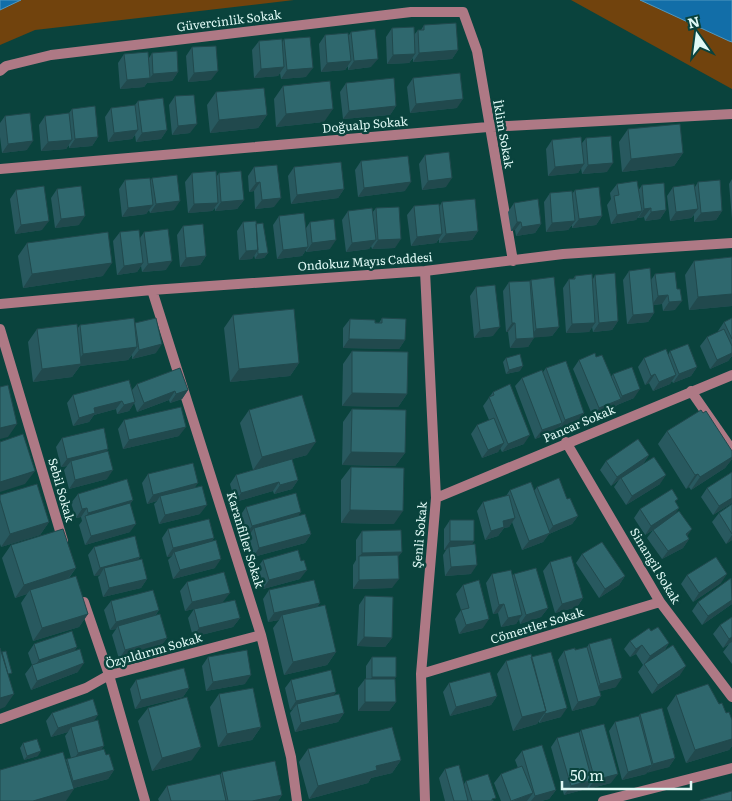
<svg xmlns="http://www.w3.org/2000/svg" width="732" height="801" font-family="Literata,serif">
<style>
.green{fill:#71430d}
.water{fill:#126ea8;stroke:#5098bf}
.lines{fill:none;stroke-linecap:round;stroke-linejoin:round}
.street{stroke:#ae7985;stroke-width:10}
.wall{fill:#28595f}
.shaded-wall{fill:#21494d}
.building{fill:#2f686e;stroke:#21494d}
.labels{text-anchor:middle;stroke-width:5;stroke-linejoin:round;paint-order:stroke}
.street-label{font-size:12px;fill:#e0faf6;stroke:#0a433d}
</style>
<rect width="100%" height="100%" fill="#0a433d"/>
<!-- green -->
<path class="green" d="M0,0h294l-259,30 -35,15z
M571,0h161v89z"/>
<!-- water -->
<path class="water" d="M0,0h21l-21,10z
M640,0h92v42l-3,-1z"/>
<g class="lines">
<!-- street -->
<path class="street" d="M0,71l6,-5 45,-11 360,-43h52l14,39 36,210
M0,169l488,-42 244,-13
M425,271l11,227 -15,176 4,127
M152,290l109,345 30,122 6,44
M0,304l152,-14 273,-19 138,-17 169,-11
M0,329l63,212
M691,391l41,59
M566,442l94,160 72,95
M436,498l296,-123
M84,602l25,73 36,126
M421,674l239,-72
M0,719l86,-31 23,-13 152,-40
M603,801l129,-33"/>
</g>
<!-- wall -->
<path class="wall" d="M424,25l34,25 -6,9 -39,3v-4l-4,5 -22,1 -1,-27 6,-9 22,7 4,-5h3z
M351,32l20,35 -23,3v-4l-3,4 -24,2 -2,-28 6,-9h24z
M284,39l22,38 -25,2 -1,-6 -2,3 -24,2 -2,-28 7,-9 23,2z
M192,47l19,33 -23,2 -2,-26z
M152,53l26,19 -6,9 -25,2 -3,4 -24,2 -2,-26 6,-9 25,4z
M413,78l44,30 -47,5 -3,-26z
M346,83l50,23 -6,9 -47,4 -3,-27z
M283,86l41,36 -48,5 -2,-28z
M216,92l51,23 -9,13 -48,5 -3,-28z
M175,96l15,37 -18,2 -3,-30z
M138,101l29,29 -6,9 -25,3 -1,-7 -3,4 -24,3 -3,-25 6,-9 24,-3z
M72,109l26,28 -6,9 -23,2v-3l-3,4 -25,2 -2,-26 6,-9 24,-3z
M5,116l22,34 -25,3 -2,-16v-14z
M628,129l55,24 -9,13 -52,6 -3,-30z
M586,138l21,34 -25,2 -1,-6 -3,5 -30,3 -2,-27 6,-9 30,3z
M425,155l21,32 -24,3 -3,-26z
M361,161l44,30 -47,6 -3,-27z
M254,167l20,40 -19,2 -1,-18 -5,1 -1,-16z
M294,167l50,22 -6,9 -47,6 -3,-28z
M192,173l24,4 3,-4 25,27 -7,9 -22,2v-3l-3,3 -24,2 -3,-31z
M152,178l22,32 -24,3 -1,-3 -3,4 -24,3 -3,-28 6,-9 25,1z
M732,179v40l-3,-35z
M698,182l24,29 -6,9 -22,2v-7l-3,3 -21,3 -3,-25 6,-9h22z
M617,184l21,7 4,-6 24,25 -6,9 -15,2 -1,-4 -6,1v-1l-2,3 -25,4 -4,-19 4,-6 -1,-6z
M57,189l22,36 -24,3 -4,-30z
M16,190l26,40 -27,4 -5,-35z
M575,190l27,26 -6,9 -24,3v-3l-4,5 -22,2 -2,-30 6,-9 22,1z
M442,202l36,29 -6,9 -33,3v-4l-3,4 -25,3 -4,-31 7,-9 25,1z
M514,203l27,21 -6,9 -19,3 -1,-6 -4,1 -3,-19z
M376,208l19,40 -23,1 -1,-3 -2,3 -23,3 -4,-32 6,-9 24,2z
M279,216l27,12 4,-6 20,27 -24,3v-2l-4,6 -25,3 -4,-34z
M243,222l13,2 12,29 -4,5 -9,1 -1,-4 -2,4 -13,1 -2,-29z
M183,226l23,30 -6,9 -20,2 -3,-32z
M120,232l20,6 4,-6 22,38 -24,2 -1,-6 -4,6 -20,3 -4,-34z
M27,243l76,33 -80,12 -5,-32z
M732,257v49l-43,4 -4,-35 9,-14z
M629,271l22,9 4,-6 20,-2v38l-12,1 -1,-7 -9,1 1,8 -6,9 -21,2 -4,-44z
M595,275l23,46 -6,9 -19,2 -1,-5 -3,5 -23,1 -3,-45 6,-9h4l2,-3 18,3z
M531,280l28,47 -7,9 -18,1 -6,10 -18,1 -2,-16h-2l-3,-41 6,-9 21,-1z
M476,287l17,49 -19,2 -4,-42z
M233,315l66,48 -9,13 -60,6 -6,-54z
M382,318l23,22 -6,9 -56,-1v-20l7,-9 29,4z
M732,318v38l-4,5 -18,8 -10,-23 7,-9 11,-5v-1l6,-9z
M135,323l21,30 -24,6v-4l-4,5 -48,6 -8,11 -39,5 -5,-40 9,-13h40l3,-4z
M352,351l55,43 -9,13 -56,-1 1,-42z
M670,351l27,16 -6,9 -18,7 -1,-2 -2,3 -17,7 -4,-8 -4,2 -7,-18 6,-9 24,-3z
M596,357l15,20 2,-3 21,24 -17,7 -3,3 -21,9 -20,-48 6,-9z
M506,358l14,13 -14,3 -3,-12z
M546,368l38,45 -6,9 -20,7v-1l-2,3 -21,8 -20,-53 7,-8 21,-6z
M137,384l51,6 -6,9 -12,4 -1,-3 -32,12 -3,-9 -5,8 -12,3 -1,-5 -22,6 -5,7 -16,4 -6,-23 6,-8 59,-5z
M493,392l31,52 -22,8 -2,-4 -2,4 -16,6 -11,-24 6,-9 12,-5 -6,-14z
M352,409l53,44 -10,13 -53,-1 1,-43z
M249,410l58,45 -15,4 6,21 -6,9 -18,5 -1,-3 -38,11 -5,-18 6,-9 17,-5 -13,-47z
M124,420l55,16 -56,13 -5,-20z
M667,431l65,20v8l-7,9 -34,22 -2,-3 -3,2 -28,-45z
M62,438l44,14 1,27 -38,10 -5,-19 3,-4 -6,1 -5,-20z
M649,455l-6,9 -6,4 23,16 -34,21 -12,-18 5,-7 -8,6 -11,-16 6,-9z
M351,467l43,57 -53,-1v-43z
M732,472v31l-19,12 -12,-18 6,-9z
M148,474l47,13 5,27 -41,10 -5,-20 3,-3 -10,3 -5,-21z
M537,487l30,12 11,17 -6,8 -23,10 -6,8 -21,8 -10,-28 -3,5 -5,1 -6,8 -13,4 -8,-29 6,-9 23,-6 4,-6 24,1z
M78,494l55,6 -3,4v28l-45,13 -6,-20 3,-4 -1,-4 -5,1 -5,-15z
M0,495l49,27 -9,13 -39,12 -1,-3z
M676,503l3,5 -4,5 14,26 -6,9 -21,11 -15,-21 6,-8 -8,5 -11,-17 6,-9z
M732,504v36l-6,4 -14,-22 7,-9z
M246,507l52,9 13,18 -6,9 -52,14 -5,-20 2,-3 -5,1 -5,-19z
M450,520l24,21 -2,3 -1,30 -26,2 -2,-21 3,-5h-2v-21z
M168,529l46,9 -3,4 4,26 -42,11 -5,-19 4,-4 -5,1 -5,-19z
M362,531l40,21 -4,4 -6,32 -39,1v-24l3,-5v-20z
M11,545l65,23 -7,10 19,36 -9,13 -46,14 -12,-38 6,-9 -12,4 -13,-40z
M94,547l46,10 -2,3 9,19 -6,9 -38,9 -5,-20 2,-2 -6,1 -6,-21z
M582,554l43,22 -6,9 -20,13 -23,-35z
M263,560l38,1 -1,18 -37,10 -6,-21z
M550,562l33,36 -6,9 -22,6 -12,-42z
M492,574l20,2 2,-2 34,34 -7,9 -21,7 -1,-5 -3,5 -15,3 -3,-14 -5,1 -7,-31z
M687,575l34,8 -28,19 -12,-18z
M187,582l36,20 -38,9 -5,-20z
M463,585l20,43 -24,6 -4,-15 6,-9 -5,-16z
M269,590l51,13 -3,4 19,45 -9,13 -43,10 -11,-47 6,-8 -11,2 -5,-23z
M365,596l27,42 -7,9 -28,-1 2,-41z
M111,601l48,9 -4,6 12,22 -7,9 -41,12 -7,-24 4,-6 -6,1 -6,-20z
M698,602l34,2 -30,21 -10,-14z
M194,609l46,9 -7,9 -40,10 -5,-19z
M732,617v47l-9,-12 6,-8 -6,4 -10,-14 7,-9z
M651,631l18,12 -5,8 16,24 -28,19 -14,-22 5,-7 -7,-11 -6,3 -6,-8 6,-8z
M34,644l43,3 -3,4 4,21 -47,18 -6,-16 7,-9 -4,-12z
M589,644l27,43 -16,4 -5,14 -23,6 -14,-51 6,-9 11,-1 12,-3z
M208,657l37,27 -39,7 -4,-25z
M372,657l22,22 2,23 -7,9h-31v-23l7,-9h1v-13z
M531,657l30,60 -22,6v-2l-2,3 -24,7 -16,-57 9,-13z
M136,680l53,8 -6,9 -48,12 -5,-20z
M291,680l42,15 11,18 -6,9 -43,10 -5,-19 3,-4 -3,1 -5,-22z
M449,683l48,13 -6,9 -41,11 -7,-24z
M219,694l42,33 -9,13 -34,7 -8,-40z
M676,695l43,9 13,16v26l-3,4 -43,13 -19,-55z
M148,708l44,52 -40,11 -14,-50z
M52,713l42,8 8,28 4,6 8,15 -6,9 -34,9 -8,-28 1,-1 4,-1 -6,-22 3,-4 -17,5 -5,-16z
M640,714l35,44 -6,9 -22,5 -1,2 -24,6 -13,-49 6,-9 24,-6z
M581,730l30,53 -23,6v-2l-2,2 -22,6 -13,-48 6,-9 22,-5z
M23,743l15,13 -14,4 -4,-12z
M308,749l93,11 -9,13 -21,5 -3,5 -59,16 -10,-37z
M522,751l34,39 -7,9 -8,2h-40l-7,-18 7,-9 17,-6 -3,-8z
M445,769l19,15 2,-3 28,20h-49l-6,-23z
M222,772l60,23 -4,6h-119l-1,-2 9,-13 53,-11z"/>
<!-- shaded-wall -->
<path class="shaded-wall" d="M458,50l-6,9 -39,3 6,-9z
M415,54l-6,9 -22,1 6,-9z
M378,59l-7,8 -23,3 6,-9z
M351,61l-6,9 -24,2 6,-9z
M284,67l-6,9 -24,2 7,-9z
M313,68l-7,9 -25,2 6,-9z
M218,71l-7,9 -23,2 6,-9z
M178,72l-6,9 -25,2 -3,4 -24,2 7,-9 23,-2 3,-4z
M463,99l-6,9 -47,5 6,-9z
M396,106l-6,9 -47,4 6,-8z
M333,109l-9,13 -48,5 10,-13z
M267,115l-9,13 -48,5 9,-13z
M197,124l-7,9 -18,2 6,-9z
M138,130l-6,9 -24,3 6,-9z
M167,130l-6,9 -25,3 6,-9z
M98,137l-6,9 -23,2 6,-9z
M72,140l-6,9 -25,2 7,-9z
M33,141l-6,9 -25,3 6,-9z
M683,153l-9,13 -52,6 9,-13z
M613,163l-6,9 -25,2 6,-9z
M584,164l-6,9 -30,3 7,-9z
M452,178l-6,9 -24,3 6,-9z
M260,182l-6,9 -5,1 7,-9z
M411,182l-6,9 -47,6 6,-9z
M344,189l-6,9 -47,6 6,-9z
M281,198l-7,9 -19,2 7,-9z
M244,200l-7,9 -22,2 6,-9z
M180,201l-6,9 -24,3 6,-9z
M218,203l-6,8 -24,2 6,-9z
M153,205l-7,9 -24,3 6,-9z
M651,208l-7,9 -6,1 6,-9z
M698,209l-7,9 -21,3 6,-9z
M666,210l-6,9 -15,2 6,-9z
M642,211l-6,9 -25,4 6,-9z
M722,211l-6,9 -22,2 7,-9z
M85,216l-6,9 -24,3 6,-9z
M602,216l-6,9 -24,3 7,-9z
M49,221l-7,9 -27,4 6,-9z
M575,221l-7,9 -22,2 6,-9z
M517,222h4l-6,8 -4,1z
M541,224l-6,9 -19,3 6,-9z
M478,231l-6,9 -33,3 7,-9z
M442,234l-6,9 -25,3 6,-9z
M401,239l-6,9 -23,1 6,-9z
M336,240l-6,9 -24,3 6,-9z
M376,240l-7,9 -23,3 6,-9z
M308,247l-6,9 -25,3 6,-9z
M258,250l-6,9 -13,1 7,-9z
M268,253l-4,5 -9,1 3,-5z
M206,256l-6,9 -20,2 6,-9z
M172,261l-6,9 -24,2 6,-8z
M112,263l-9,13 -80,12 9,-14z
M143,263l-6,9 -20,3 7,-9z
M732,294v12l-43,4 9,-13z
M668,295l-6,9 -10,1 6,-9z
M682,301l-7,9 -12,1 6,-9z
M654,313l-6,9 -21,2 6,-9z
M618,321l-6,9 -19,2 6,-9z
M512,323h3l-7,9h-2z
M595,323l-6,9 -23,1 6,-9z
M500,327l-7,9 -19,2 6,-8z
M559,327l-7,9 -22,2 6,-9z
M534,338l-6,9 -18,1 6,-9z
M349,339l56,1 -6,9 -56,-1z
M162,344l-6,9 -24,6 7,-9z
M137,347l-9,13 -48,6 -8,11 -39,5 9,-13 33,-4 8,-11z
M732,353v3l-4,5 -18,8 7,-9z
M299,363l-9,13 -60,6 9,-13z
M523,366l-3,5 -14,3 3,-4z
M697,367l-6,9 -18,7 6,-9z
M655,374l-6,9 -4,2 6,-9z
M676,375l-6,9 -17,7 6,-9z
M640,389l-6,9 -17,7 -3,3 -21,9 6,-9 21,-8 2,-4z
M188,390l-6,9 -12,4 6,-9z
M175,391l-6,9 -32,12 7,-9z
M352,393l55,1 -9,13 -56,-1z
M122,401l-6,8 -22,6 -5,7 -16,4 6,-8 15,-10z
M135,402l-6,9 -12,3 7,-9z
M584,413l-6,9 -20,7 7,-9z
M562,423l-6,8 -21,8 7,-9z
M17,424l-9,13 -8,2v-11z
M186,427l-7,9 -56,13 6,-9z
M530,435l-6,9 -22,8 6,-8z
M316,442l-9,13 -54,15 9,-13z
M504,443l-6,9 -16,6 6,-8z
M108,449l-6,9 -31,3 -4,5 -6,1 6,-8z
M351,452l54,1 -10,13 -53,-1z
M649,455l-6,9 -22,15v-1l-2,2 -8,6 6,-9z
M732,457v2l-7,9 -34,22 9,-13z
M113,470l-6,9 -38,10 6,-9z
M35,471l-10,13 -25,8v-10z
M698,474l-9,13 -3,2 9,-14z
M666,475l-6,9 -34,21 6,-9z
M298,480l-6,9 -18,5 6,-9z
M279,482l-6,9 -38,11 6,-9z
M198,483l-6,9 -32,4 -3,5 -10,3 6,-9z
M732,498v5l-19,12 6,-9z
M133,500l-7,9 -40,8 2,-4z
M207,505l-7,9 -41,10 6,-9z
M87,508l-6,9 -5,1 6,-9z
M679,508l-6,9 -28,18 6,-9z
M350,510l53,1 -9,13 -53,-1z
M301,512l-6,9 -41,7 -4,6 -5,1 7,-9z
M578,516l-6,8 -23,10 -6,8 -21,8 7,-9 18,-7 6,-8z
M515,518l-6,9 -5,1 -6,8 -13,4 6,-9 12,-10z
M49,522l-9,13 -39,12 9,-13z
M136,524l-6,8 -45,13 6,-9z
M692,529l-6,9v-4z
M311,534l-6,9 -52,14 6,-9z
M732,535v5l-6,4z
M214,538l-6,9 -34,5 -2,4 -5,1 6,-9z
M689,539l-6,9 -21,11 6,-8z
M450,541h24l-6,9 -19,-3 -3,3h-2z
M402,552l-7,9 -36,-4 3,-4z
M140,557l-6,8 -30,3 -4,7 -6,1 6,-8z
M221,559l-6,9 -42,11 7,-9z
M477,565l-6,9 -26,2 6,-9z
M76,568l-10,13 -36,9 -3,4 -12,4 9,-13z
M307,570l-7,9 -37,10 6,-9z
M727,574l-6,9 -28,19 6,-9z
M625,576l-6,9 -20,13 6,-9z
M147,579l-6,9 -38,9 6,-9z
M399,579l-7,9 -39,1 6,-9z
M230,593l-7,9 -38,9 7,-9z
M583,598l-6,9 -22,6 7,-9z
M732,600v4l-30,21 6,-9z
M320,603l-7,9 -31,3 -3,5 -11,2 6,-9z
M504,604l-6,9 -5,1 6,-9z
M548,608l-7,9 -21,7 6,-9z
M159,610l-7,9 -34,7 -2,3 -6,1 6,-8z
M88,614l-9,13 -46,14 9,-13z
M522,615l-6,9 -15,3 7,-9z
M240,618l-7,9 -40,10 6,-9z
M489,619l-6,9 -24,6 7,-9z
M364,637l28,1 -7,9 -28,-1z
M732,637v5l-2,1 -7,5 6,-9z
M167,638l-7,9 -41,12 6,-9z
M669,643l-6,9 -19,13 6,-9z
M642,645l-6,9 -6,3 6,-8z
M77,647l-6,9 -38,13 6,-9z
M336,652l-9,13 -43,10 9,-13z
M84,663l-6,9 -47,18 6,-9z
M686,666l-6,9 -28,19 6,-9z
M251,675l-6,9 -39,7 7,-9z
M372,677h24l-6,9h-24z
M622,678l-6,9 -22,6 6,-9z
M189,688l-6,9 -48,12 6,-9z
M336,692l-6,9 -33,3 -4,5 -3,1 6,-9z
M14,694l-9,13 -5,2v-11z
M497,696l-6,9 -41,11 6,-9z
M601,696l-6,9 -23,6 6,-9z
M365,702h31l-7,9h-31z
M567,708l-6,9 -22,6 6,-9z
M546,711l-9,13 -24,7 9,-14z
M344,713l-6,9 -43,10 6,-9z
M98,715l-6,9 -21,3 -3,5 -17,5 7,-9z
M261,727l-9,13 -34,7 9,-13z
M732,739v7l-3,4 -43,13 9,-13z
M104,746l-6,9 -26,7 6,-9z
M201,747l-9,13 -40,11 10,-13z
M41,751l-3,5 -14,4 3,-4z
M675,758l-6,9 -22,6 6,-9z
M401,760l-9,13 -21,5 -3,5 -59,16 9,-13 58,-20z
M652,765l-6,9 -24,6 6,-8z
M114,770l-6,9 -42,11 7,-9z
M618,774l-7,9 -23,6 7,-9z
M592,780l-6,9 -22,6 7,-9z
M74,789l-8,12h-33z
M556,790l-7,9 -8,2h-10l4,-5z
M533,793l-6,8h-14z
M282,795l-4,6h-26z"/>
<!-- building -->
<path class="building" d="M456,23l2,27 -39,3 -1,-23h6v-5z
M414,27l1,27 -22,1 -1,-27z
M375,29l3,30 -24,2 -3,-29z
M348,33l3,28 -24,2 -2,-28z
M310,37l3,31 -26,2 -3,-31z
M282,39l2,28 -23,2 -2,-28z
M216,46l2,25 -24,2 -2,-26z
M177,51l1,21 -25,2 -1,-21z
M148,52l2,26 -23,2 -3,-26z
M460,73l3,26 -47,5 -3,-26z
M394,78l2,28 -47,5 -3,-28z
M330,81l3,28 -47,5 -3,-28z
M264,88l3,27 -48,5 -3,-28z
M194,95l3,29 -19,2 -3,-30z
M163,98l4,32 -25,3 -4,-32z
M135,105l3,25 -24,3 -3,-25z
M95,106l3,31 -23,2 -3,-30z
M30,113l3,28 -25,3 -3,-28z
M69,113l3,27 -24,2 -3,-26z
M680,124l3,29 -52,6 -3,-30z
M611,136l2,27 -25,2 -2,-27z
M581,137l3,27 -29,3 -3,-27z
M449,152l3,26 -24,3 -3,-26z
M408,156l3,26 -47,6 -3,-27z
M341,162l3,27 -47,6 -3,-28z
M277,165l4,33 -19,2 -2,-18 -4,1 -2,-16z
M216,171l2,32 -24,1 -2,-31z
M241,171l3,29 -23,2 -2,-29z
M177,175l3,26 -24,3 -4,-26z
M150,178l3,27 -25,3 -3,-28z
M720,180l2,31 -21,2 -3,-31z
M637,181l5,30 -25,4 -3,-19 5,-1 -2,-11z
M664,183l2,27 -15,2v-4l-7,1 -2,-24z
M694,184l4,25 -22,3 -3,-25z
M44,186l5,35 -28,4 -5,-35z
M81,186l4,30 -24,3 -4,-30z
M599,187l3,29 -23,3 -4,-29z
M572,191l3,30 -23,2 -2,-30z
M475,199l3,32 -32,3 -4,-32z
M538,199l3,25 -19,3 -1,-5h-4l-3,-19z
M439,204l3,30 -25,3 -3,-31z
M399,207l2,32 -23,1 -2,-32z
M372,208l4,32 -24,3 -4,-32z
M304,213l4,34 -25,3 -4,-34z
M334,219l2,21 -24,3 -2,-21z
M256,221l2,29 -12,1 -3,-29z
M263,223l5,30 -10,1 -2,-30z
M203,224l3,32 -20,2 -3,-32z
M168,229l4,32 -24,3 -4,-32z
M139,230l4,33 -19,3 -4,-34z
M108,232l4,31 -80,11 -5,-31z
M732,257v37l-34,3 -4,-36z
M650,268l4,45 -21,2 -4,-44z
M675,272l2,17h3l2,12 -13,1 -1,-7 -10,1 -3,-22z
M615,273l3,48 -19,2 -4,-48z
M592,274l3,49 -23,1 -3,-45h6v-3z
M554,277l5,50 -23,2 -5,-49z
M530,281l4,57 -18,1 -1,-16h-3l-3,-41z
M495,285l5,42 -20,3 -4,-43z
M294,309l5,54 -60,6 -6,-54z
M134,318l3,29 -54,7 -3,-29z
M156,318l6,26 -23,6 -4,-27z
M382,318l24,1 -1,21 -56,-1 1,-20 25,1v3h7z
M732,318v21l-8,-17z
M77,324l4,40 -39,5 -5,-40z
M724,329l8,17v7l-15,7 -10,-23z
M688,344l9,23 -18,7 -9,-23z
M666,349l10,26 -17,7 -4,-8 -4,2 -7,-18z
M352,351l56,1 -1,42 -55,-1z
M595,353l1,4 6,-2 19,44 -22,9 -20,-48z
M520,354l3,12 -14,4 -3,-12z
M566,361l18,52 -19,7 -19,-52z
M632,367l8,22 -18,7 -9,-22z
M180,368l8,22 -12,4 -1,-3 -31,12 -7,-19z
M542,370l20,53 -20,7 -20,-52z
M129,380l6,22 -11,3 -2,-4 -28,7 1,5 -16,5 -6,-23z
M510,384l20,51 -22,9 -19,-47 5,-2 -1,-3z
M8,385l9,39 -17,4v-41z
M302,395l14,47 -54,15 -13,-47z
M181,407l5,20 -57,13 -5,-20z
M352,409l54,1 -1,43 -54,-1z
M701,410l2,3 3,-2 26,40v6l-32,20 -2,-3 -3,1 -28,-44z
M494,418l10,25 -16,7 -11,-25z
M104,428l4,21 -41,10 -5,-21z
M23,434l12,37 -35,11v-40z
M638,439l11,16 -32,22 -11,-16z
M108,451l5,19 -38,10 -4,-19z
M654,457l12,18 -34,21 -11,-18z
M292,459l6,21 -18,5 -1,-3 -38,11 -5,-18z
M193,463l5,20 -45,12 -5,-21z
M351,467l53,1 -1,43 -53,-1z
M732,472v26l-13,8 -12,-18z
M559,478l8,21 3,-1 8,18 -25,10 -16,-39z
M127,479l6,21 -45,13 -1,-5 -5,1 -4,-15z
M531,482l19,51 -21,8 -19,-51z
M37,484l12,38 -39,12 -10,-34v-5z
M202,486l5,19 -42,10 -5,-19z
M672,489l6,10 -3,2 4,7 -28,18 -11,-17z
M296,493l5,19 -49,14 -6,-19z
M509,495l6,23 -12,3 1,6 -13,4 -8,-29z
M130,503l6,21 -45,12 -6,-20z
M732,504v30l-13,-21z
M679,511l13,18 -6,5 3,5 -21,12 -15,-21z
M305,514l6,20 -52,14 -5,-20z
M209,519l5,19 -41,10 -5,-19z
M450,520h24v21h-24z
M63,529l13,39 -52,17 -13,-40z
M401,530l1,22 -40,1v-22z
M135,536l5,21 -40,11 -6,-21z
M216,540l5,19 -41,11 -6,-18z
M602,542l23,34 -20,13 -23,-35z
M475,544l2,21 -26,2 -2,-20z
M298,550l3,11 3,-1 3,10 -38,10 -6,-20z
M398,555l1,24 -40,1v-24z
M571,556l12,42 -21,6 -12,-42z
M716,557l11,17 -28,19 -12,-18z
M142,559l5,20 -38,9 -5,-20z
M536,568l12,40 -22,7 -12,-41z
M511,570l11,45 -14,3 -4,-14 -5,1 -7,-31z
M224,572l6,21 -38,9 -5,-20z
M76,576l12,38 -46,14 -12,-38z
M731,578l1,22 -24,16 -10,-14z
M314,580l6,23 -46,10 -5,-23z
M479,580l10,39 -23,6 -5,-15 8,-2 -6,-23z
M153,590l6,20 -43,12 -5,-21z
M365,596l28,1 -1,41 -28,-1z
M235,600l5,18 -41,10 -5,-19z
M325,605l11,47 -43,10 -11,-47z
M160,614l7,24 -42,12 -7,-24z
M732,617v20l-3,2 -9,-14z
M658,627l11,16 -19,13 -8,-11 -6,4 -6,-8 19,-13 2,3z
M72,631l5,16 -38,13 -5,-16z
M611,638l11,40 -22,6 -11,-40z
M673,645l13,21 -28,19 -14,-21z
M587,647l14,49 -23,6 -14,-51 11,-3v2z
M0,648l14,46 -14,4z
M80,649l4,14 -47,18 -5,-16z
M247,650l4,25 -38,7 -5,-25z
M6,651l6,22 -4,1 -6,-22z
M551,652l16,56 -22,6v-2l1,-1 -15,-54z
M531,654l15,57 -24,6 -16,-56z
M372,657h24v20h-24z
M184,668l5,20 -48,12 -5,-20z
M331,670l5,22 -40,9 -5,-21z
M490,672l7,24 -41,11 -7,-24z
M365,679h30l1,23h-31z
M708,684l11,20 3,-1 4,10 3,-1 3,8v19l-37,11 -19,-55z
M253,688l8,39 -34,7 -8,-40z
M339,694l5,19 -43,10 -4,-19z
M187,697l14,50 -39,11 -14,-50z
M93,699l5,16 -40,13 -6,-15z
M662,708l13,50 -22,6 -13,-50z
M639,716l13,49 -24,7 -13,-50z
M98,720l6,26 -26,7 -7,-26z
M604,724l14,50 -23,6 -14,-50z
M392,727l9,33 -25,6 1,4 -59,16 -10,-37z
M579,732l13,48 -21,6 -14,-48z
M37,739l4,12 -14,5 -4,-13z
M542,745l14,45 -21,6 -13,-45z
M104,749l2,6 3,-1 5,16 -41,11 -6,-22z
M63,752l11,37 -41,12h-33v-31z
M275,761l7,34 -30,6h-24l-6,-29z
M459,765l9,36h-14l-9,-32z
M522,766l11,27 -22,8 -10,-27z
M220,774l6,27h-55l-4,-15z
M488,774l8,24 -4,1v2h-20l-6,-20z
M732,791v10h-32v-1z"/>
<g class="labels">
<!-- street labels -->
<g class="street-label">
<text transform="translate(229 21) rotate(-7)" y="4">Güvercinlik Sokak</text>
<text transform="translate(365 125) rotate(-5)" y="4">Doğualp Sokak</text>
<text transform="translate(503 134) rotate(80)" y="4">İklim Sokak</text>
<text transform="translate(365 262) rotate(-4)" y="4">Ondokuz Mayıs Caddesi</text>
<text transform="translate(579 424) rotate(-23)" y="4">Pancar Sokak</text>
<text transform="translate(61 490) rotate(74)" y="4">Sebil Sokak</text>
<text transform="translate(420 535) rotate(-85)" y="4">Şenli Sokak</text>
<text transform="translate(245 540) rotate(73)" y="4">Karanfiller Sokak</text>
<text transform="translate(655 566) rotate(59)" y="4">Sinangil Sokak</text>
<text transform="translate(537 626) rotate(-17)" y="4">Cömertler Sokak</text>
<text transform="translate(154 651) rotate(-16)" y="4">Özyıldırım Sokak</text>
</g>
</g>
<!-- north arrow -->
<g transform="translate(697 35) rotate(346)" stroke="#0a433d" stroke-width="4" paint-order="stroke">
<path d="M0-4L9 19L0 12L-9 19Z" fill="#e0faf6"/>
<text y="-8" font-size="14" font-weight="bold" text-anchor="middle" fill="#e0faf6">N</text>
</g>
<!-- scale -->
<path d="M562 781v8h129v-8" fill="none" stroke="#e0faf6" stroke-width="2.5"/>
<text x="570" y="781" font-size="15" fill="#e0faf6" stroke="#0a433d" stroke-width="4" paint-order="stroke">50 m</text>
</svg>
